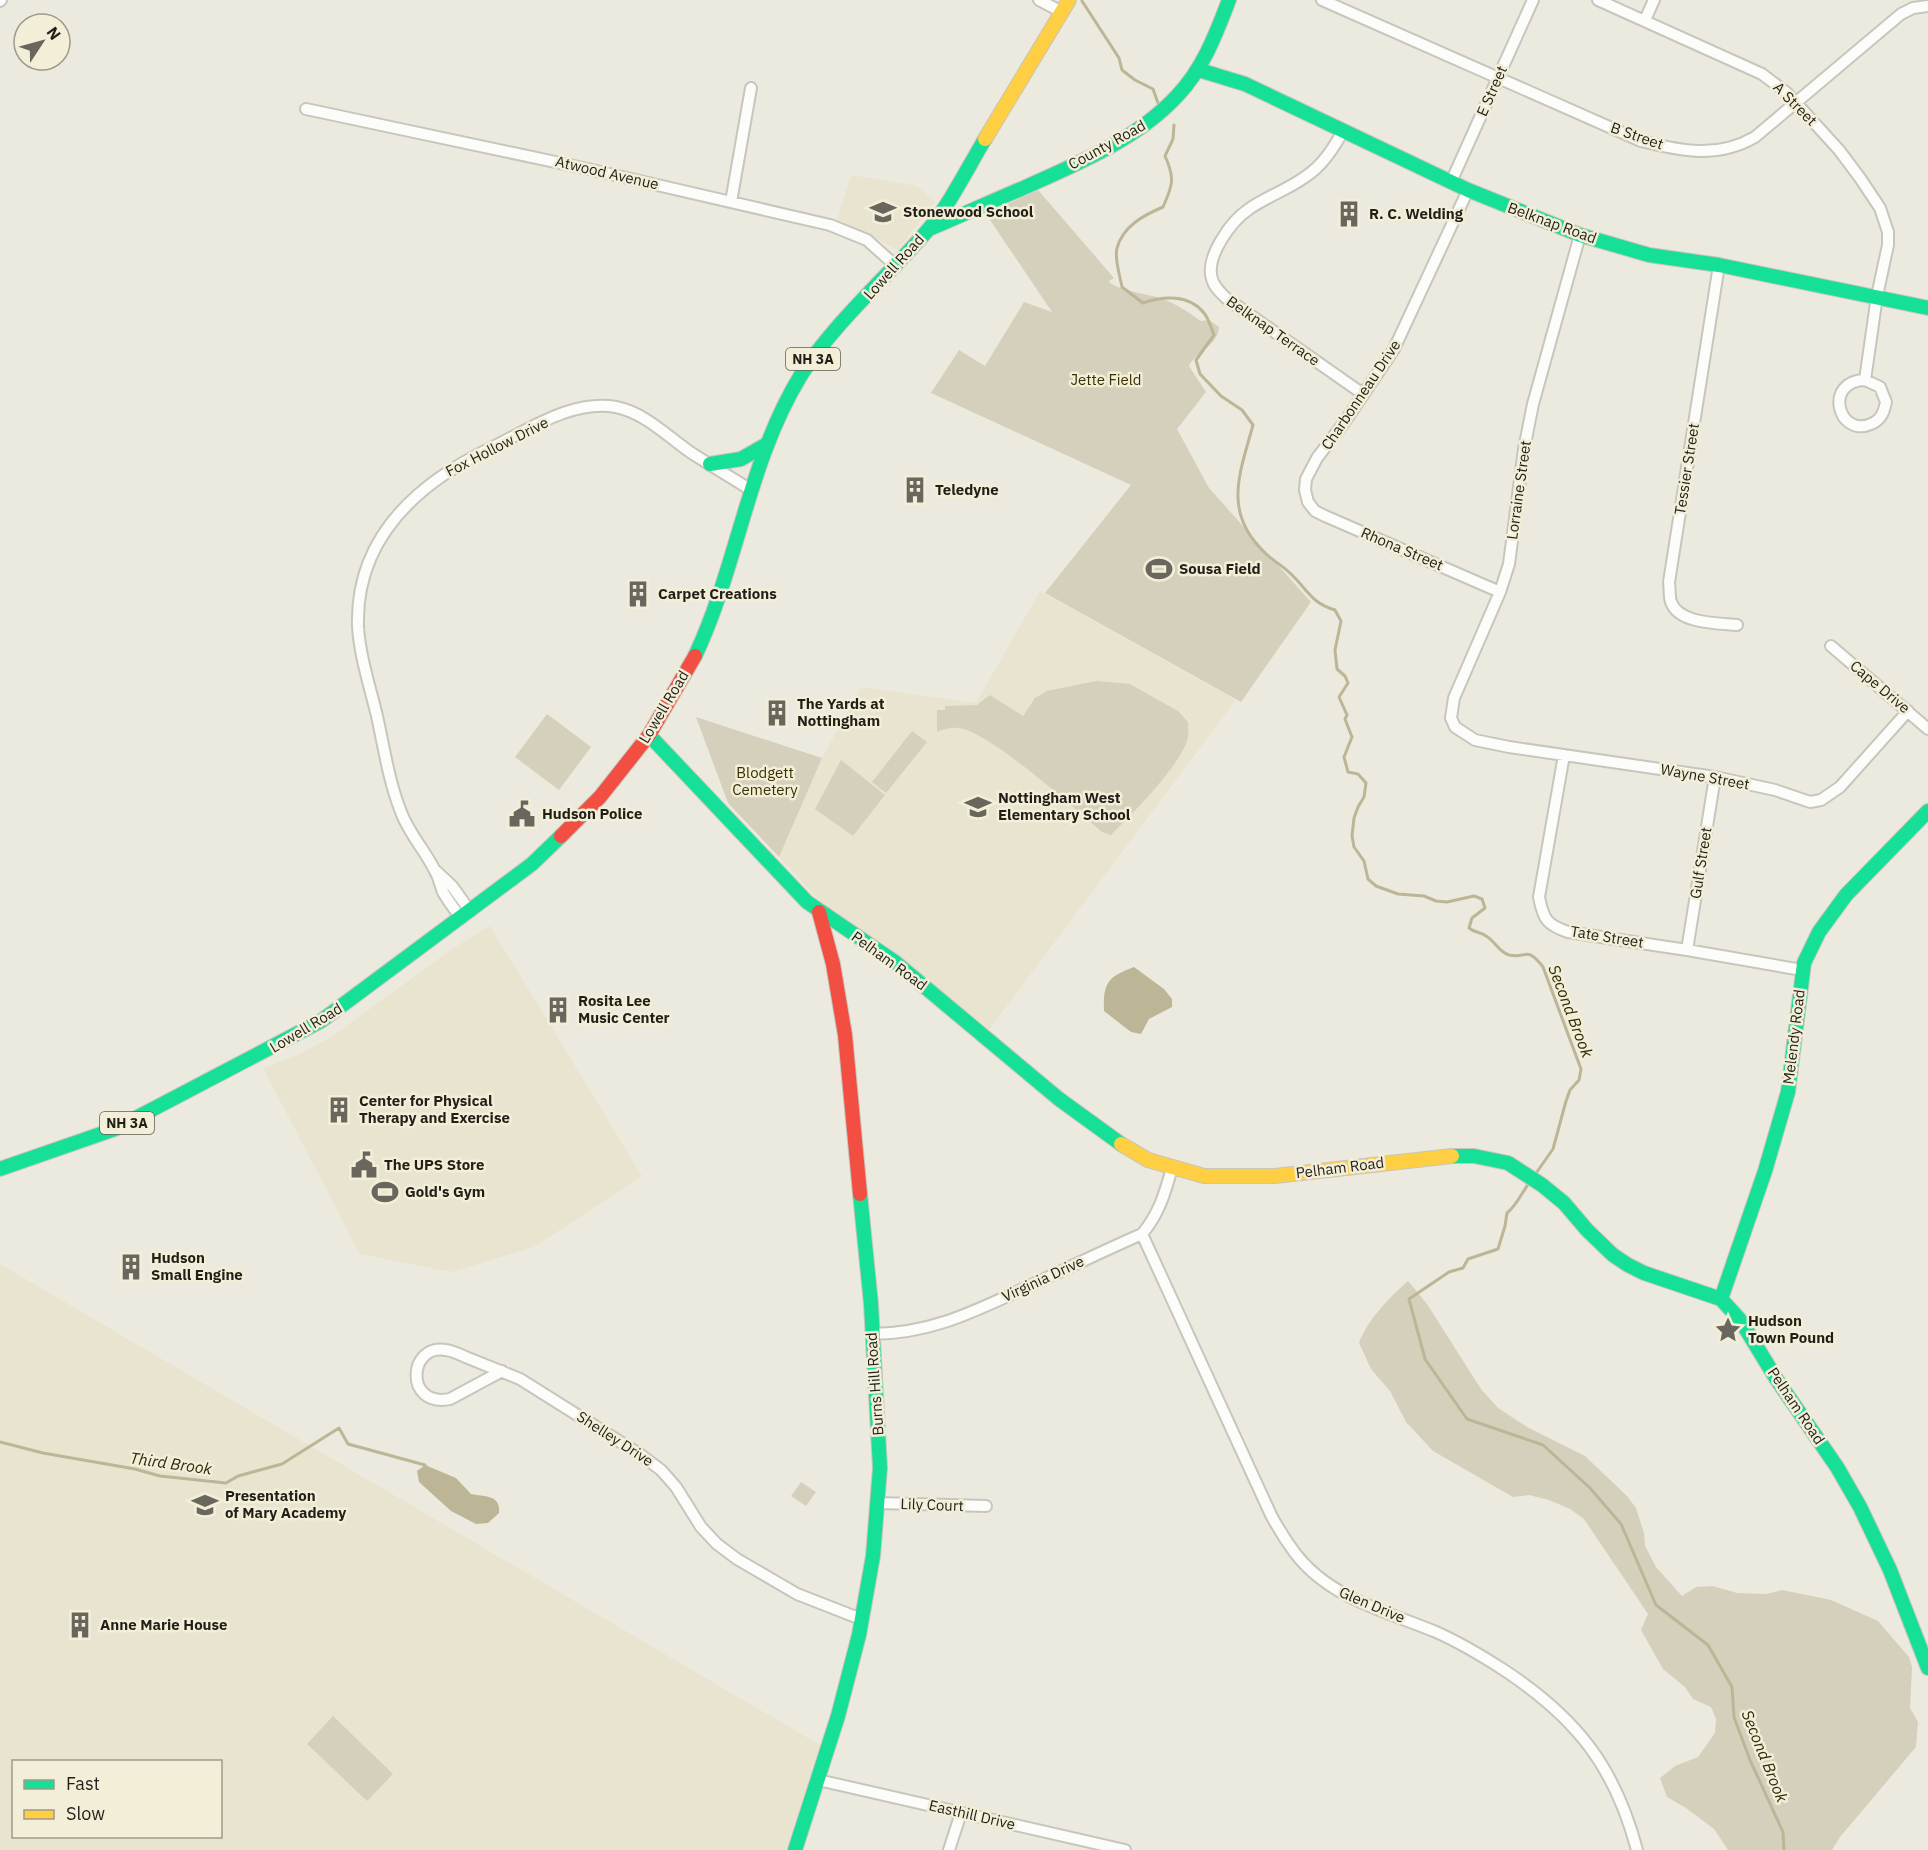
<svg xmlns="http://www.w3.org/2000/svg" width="1928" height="1850" font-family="'IBM Plex Sans',sans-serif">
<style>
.built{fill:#e9e4cf;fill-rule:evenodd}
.green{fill:#d4d0bc}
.water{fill:#bcb697}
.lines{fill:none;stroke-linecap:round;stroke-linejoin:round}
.stream{stroke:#bcb697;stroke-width:3}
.street-casing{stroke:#c7c6bd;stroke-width:14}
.fast-casing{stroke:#c7c6bd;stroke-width:16}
.slow-casing{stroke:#c7c6bd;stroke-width:16}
.jam-casing{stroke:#c7c6bd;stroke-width:16}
.street{stroke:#fcfcfa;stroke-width:10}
.fast{stroke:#16e098;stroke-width:14}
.slow{stroke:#ffcf43;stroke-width:14}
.jam{stroke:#f24e42;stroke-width:14}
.labels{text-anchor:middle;stroke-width:5;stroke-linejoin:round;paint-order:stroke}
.shield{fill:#f2eed8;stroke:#605d51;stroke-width:1.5}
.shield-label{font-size:14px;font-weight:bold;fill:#211f17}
.street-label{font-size:15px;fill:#211f17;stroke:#f2eed8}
.poi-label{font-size:15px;font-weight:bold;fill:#211f17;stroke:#f2eed8;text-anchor:start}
.park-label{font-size:15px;fill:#3a3100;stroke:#f2eed8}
.water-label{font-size:16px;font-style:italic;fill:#2f2907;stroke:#f2eed8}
</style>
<rect width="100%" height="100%" fill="#eceade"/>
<!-- built -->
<path class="built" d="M851,175l66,11 18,16 -38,48 -37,-20 -24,-7z
M1040,591l196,109 -247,330 -94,-77 -63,-42 -17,-15 -36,-39 43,-99 39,-71 115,16z
M490,926l152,250 -108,71 -82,25 -92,-18 -97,-186 37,-14 31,-17 124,-90z
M0,1264l820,481 -34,105h-786zM14,1762h206v74h-206z"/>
<!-- green -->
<path class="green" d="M1038,190l76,88 -5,3 1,2c15,9 33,10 50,15 15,5 28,14 41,23l8,-1 10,7c-1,19 -23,24 -30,39l17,26 -29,37 32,59 102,114 -70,100 -196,-109 86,-108 -200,-92 28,-43 26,16 39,-64 28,10 -66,-98z
M1096,681l34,3 48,27 10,11c0,6 1,13 -1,19 -9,27 -55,73 -76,94l-9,-3c-27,-23 -112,-100 -143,-104 -8,-1 -15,1 -22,4v-22h8v-4l32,-1 13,-10 33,21 12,-18 12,-7z
M547,714l44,33 -32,43 -44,-33z
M696,717l126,41 -43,99 -51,-54z
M912,731l15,11 -41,51 -14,-11z
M841,760l44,35 -32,41 -38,-27z
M1408,1281l19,23 54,85 17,19 29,19 58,29 42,40 9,12 8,25 1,13 11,21 26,29 14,-9 17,-1 24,7 29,1 16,-4 49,10 47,21 31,36 3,10 -2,41 8,14 -2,25 -76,90 -8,13h-104l-14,-21 -28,-21 -19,-11 -7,-19 15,-12 23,-9 17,-24 1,-14 -5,-12 -18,-8 -8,-12 -22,-18 -22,-39 7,-16 -64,-95 -14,-10 -21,-9 -20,-5 -16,2 -80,-46 -27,-29 -16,-31 -19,-22 -12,-26c9,-24 30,-45 49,-62z
M801,1482l15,10 -10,14 -15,-10z
M333,1716l60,58 -26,27 -60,-57z"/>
<!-- water -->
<path class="water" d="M1134,967l30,22 8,10v8l-23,12 -8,15 -10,-2 -27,-21c-1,-29 4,-34 30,-44z
M425,1465l31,13 15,16c13,3 30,0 28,19l-11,10 -12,1 -25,-13 -32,-29 -2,-11z"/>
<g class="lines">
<!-- stream -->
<path class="stream" d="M1082,1l37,57 3,12 13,10 18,9 5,14
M1174,125l-1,14 -8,17c10,22 8,29 -2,51 -19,8 -40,19 -46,41 -3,10 3,28 5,39l21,16c20,-7 46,-9 61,10 5,6 7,15 10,22l-18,25 4,14 21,22 21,14 11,15c-13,48 -31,87 12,128 8,8 20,14 28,23 16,16 19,27 42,34l6,11 -6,29 2,19 8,7 3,7 -9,14 8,18 -2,4 7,18 -8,20 4,15 10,2 8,9 -2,14 -6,10 -4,11 -2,18 2,11 10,14 4,18 8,7 22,8 26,2 12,5 11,1 27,-6 8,3 3,9 -13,10 -3,10c6,5 12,4 17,8 9,5 13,16 23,19 18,4 17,-10 34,12l38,102 -2,11 -9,10 -4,11 -13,48 -19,27
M1529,1183c-8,11 -12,22 -22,30l-2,13 -7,23 -30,10 -5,9 -14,4 -40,27 16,60 42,60 76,26 47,43 31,36 35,81 52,40 24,42 2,30 16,43 33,72 1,18
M0,1442l43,11 92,16 25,7 66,7 12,-7 44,-12 57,-36 9,16 77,21"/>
<!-- street casing -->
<g class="street-casing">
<path id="street" d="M1039,0l23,12
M1322,0l319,141c40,10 76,18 114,-4l146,-123 12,-6 15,-2
M1598,0l164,74 25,19 52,57 21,28 20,30 8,24v13l-11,51 -12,84c-42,1 -27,58 6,44 10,-4 13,-12 15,-22l-6,-15 -15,-7
M0,1l1,-1
M1645,20l9,-20
M306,109l282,60 242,56 37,15 29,26
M1343,131c-10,18 -21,35 -38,46 -18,13 -39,20 -56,32 -18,12 -44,48 -37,70 2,8 8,13 14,19l137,96
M1451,182l82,-182
M1468,190l-74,159 -48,71 -29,38 -11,21 -1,11 3,12 7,9 10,5 175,76
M731,202l20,-114
M1580,235l-47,169 -9,45 -15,115 -9,28 -46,106 -3,20 4,9 20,13 34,7 206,30 60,13 35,12 11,-2 19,-13 68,-76
M1719,265l-50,317c1,6 0,14 2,20 8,22 46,21 66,23
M1831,646l97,83
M1564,755l-25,142c4,22 8,28 29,35l119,18 115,20
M436,871l16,15 18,25
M461,918c-6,-8 -13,-17 -18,-26 -3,-7 -4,-15 -8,-21 -10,-21 -26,-37 -34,-59 -12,-30 -17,-64 -24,-96 -7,-29 -17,-59 -19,-89 -3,-90 61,-145 135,-180 37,-18 80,-48 123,-40 30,6 53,31 77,47 19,12 39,24 58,36
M1687,950l28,-173
M1142,1234l129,281c7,13 15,26 24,38 35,46 91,58 141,79 25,11 48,25 71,40 70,47 108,95 130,178
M871,1334c59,0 102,-22 154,-46 39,-18 78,-37 117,-54 17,-20 23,-41 30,-66
M502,1371l-52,28c-46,9 -42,-56 -4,-49 7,1 15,5 22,8 17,7 35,14 52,21l121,76 20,15 15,17 25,40 16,17 20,15 60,35 64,25
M878,1503l108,3
M818,1780l307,70
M949,1850l12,-37"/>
</g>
<!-- fast casing -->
<g class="fast-casing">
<path id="fast" d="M1199,70l46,14 223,106 112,45 69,20 70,10 209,43
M929,229c31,-13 61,-27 92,-40 55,-25 114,-48 156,-93 26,-27 39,-62 52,-96
M710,464l31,-5 26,-15
M695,656c43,-91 53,-195 106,-281 33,-52 85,-97 126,-144 22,-25 40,-62 58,-92
M649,735l158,167 88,60 164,137 62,45
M1452,1156h22l34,7 34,22 22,18 23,27 26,25 15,10 16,8 77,26 20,22 36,59 60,87 23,40 30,63 38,98
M0,1169l115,-40 206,-108 211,-157 29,-28
M1721,1299l44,-128 23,-79 16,-129 15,-31 27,-37 82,-84
M795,1850l43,-134 21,-81 14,-79 7,-88 -9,-164 -11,-110"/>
</g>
<!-- slow casing -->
<g class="slow-casing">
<path id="slow" d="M985,139l84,-139
M1121,1144l27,16 56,16h71l177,-20"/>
</g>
<!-- jam casing -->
<g class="jam-casing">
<path id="jam" d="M561,836l39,-39 49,-62 46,-79
M819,912l14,52 12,71 15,159"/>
</g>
<!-- street -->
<use href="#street" class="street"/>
<!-- fast -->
<use href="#fast" class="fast"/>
<!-- slow -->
<use href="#slow" class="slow"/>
<!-- jam -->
<use href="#jam" class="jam"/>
</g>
<!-- icons -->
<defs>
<g id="school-bare" transform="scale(2.07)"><path d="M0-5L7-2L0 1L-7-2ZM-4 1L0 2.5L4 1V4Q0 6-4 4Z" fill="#68665d" stroke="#f2eed8" stroke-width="2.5" paint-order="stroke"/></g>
<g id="building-bare" transform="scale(2.07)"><path d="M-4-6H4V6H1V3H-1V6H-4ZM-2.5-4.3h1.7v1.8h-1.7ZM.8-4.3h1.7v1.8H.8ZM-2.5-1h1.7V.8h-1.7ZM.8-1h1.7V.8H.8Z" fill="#68665d" stroke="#f2eed8" stroke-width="2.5" paint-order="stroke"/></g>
<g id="stadium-bare" transform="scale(2.07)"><path d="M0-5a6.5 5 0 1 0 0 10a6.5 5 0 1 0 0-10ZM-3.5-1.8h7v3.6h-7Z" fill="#68665d" stroke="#f2eed8" stroke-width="2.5" paint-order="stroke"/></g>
<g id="civic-bare" transform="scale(2.07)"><path d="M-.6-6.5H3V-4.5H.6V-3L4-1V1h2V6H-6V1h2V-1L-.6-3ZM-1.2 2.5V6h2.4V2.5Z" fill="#68665d" stroke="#f2eed8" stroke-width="2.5" paint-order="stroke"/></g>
<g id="sight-bare" transform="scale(2.07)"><path d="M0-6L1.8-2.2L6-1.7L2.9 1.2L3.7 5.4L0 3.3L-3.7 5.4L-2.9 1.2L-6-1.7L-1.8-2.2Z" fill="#68665d" stroke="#f2eed8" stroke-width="2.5" paint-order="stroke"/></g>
</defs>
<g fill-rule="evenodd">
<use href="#school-bare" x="883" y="212"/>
<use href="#building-bare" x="1349" y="214"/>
<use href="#building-bare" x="915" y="490"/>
<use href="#stadium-bare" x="1159" y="569"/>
<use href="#building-bare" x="638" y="594"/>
<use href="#building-bare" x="777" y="713"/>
<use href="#school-bare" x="978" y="807"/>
<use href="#civic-bare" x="522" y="814"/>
<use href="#building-bare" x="558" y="1010"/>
<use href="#building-bare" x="339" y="1110"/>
<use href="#civic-bare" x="364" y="1165"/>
<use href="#stadium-bare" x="385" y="1192"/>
<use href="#building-bare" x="131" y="1267"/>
<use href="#sight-bare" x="1728" y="1330"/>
<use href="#school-bare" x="205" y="1505"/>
<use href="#building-bare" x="80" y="1625"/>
</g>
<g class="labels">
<!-- shield labels -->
<g class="shield">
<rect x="786" y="348" width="54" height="22" rx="4.5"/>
<rect x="100" y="1112" width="54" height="22" rx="4.5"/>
</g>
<g class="shield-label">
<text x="813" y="364">NH 3A</text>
<text x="127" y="1128">NH 3A</text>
</g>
<!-- street labels -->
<g class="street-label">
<text transform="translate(1492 91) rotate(-66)" y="5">E Street</text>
<text transform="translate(1795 104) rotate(45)" y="5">A Street</text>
<text transform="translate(1637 136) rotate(19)" y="5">B Street</text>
<text transform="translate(1107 145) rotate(-29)" y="5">County Road</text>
<text transform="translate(607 173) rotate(13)" y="5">Atwood Avenue</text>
<text transform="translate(1552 223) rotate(20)" y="5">Belknap Road</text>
<text transform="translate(894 267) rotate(-48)" y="5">Lowell Road</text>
<text transform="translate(1273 331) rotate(35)" y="5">Belknap Terrace</text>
<text transform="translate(1361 395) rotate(-56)" y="5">Charbonneau Drive</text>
<text transform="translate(497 447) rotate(-27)" y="5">Fox Hollow Drive</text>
<text transform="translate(1687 469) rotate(-81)" y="5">Tessier Street</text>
<text transform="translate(1519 490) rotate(-82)" y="5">Lorraine Street</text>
<text transform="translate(1402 549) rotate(23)" y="5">Rhona Street</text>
<text transform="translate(1880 687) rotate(40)" y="5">Cape Drive</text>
<text transform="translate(664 707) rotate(-59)" y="5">Lowell Road</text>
<text transform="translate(1705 777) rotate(10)" y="5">Wayne Street</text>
<text transform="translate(1701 863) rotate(-81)" y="5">Gulf Street</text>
<text transform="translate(1607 937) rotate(9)" y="5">Tate Street</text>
<text transform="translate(889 961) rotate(36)" y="5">Pelham Road</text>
<text transform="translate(306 1028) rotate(-31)" y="5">Lowell Road</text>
<text transform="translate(1794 1037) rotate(-83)" y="5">Melendy Road</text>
<text transform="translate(1340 1168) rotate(-7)" y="5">Pelham Road</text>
<text transform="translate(1043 1279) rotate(-25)" y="5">Virginia Drive</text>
<text transform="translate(875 1384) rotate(-94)" y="5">Burns Hill Road</text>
<text transform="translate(1796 1406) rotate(56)" y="5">Pelham Road</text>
<text transform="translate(615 1439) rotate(33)" y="5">Shelley Drive</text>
<text transform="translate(932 1505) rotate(2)" y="5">Lily Court</text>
<text transform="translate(1372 1605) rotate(23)" y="5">Glen Drive</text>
<text transform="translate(972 1815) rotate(13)" y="5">Easthill Drive</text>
</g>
<!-- poi labels -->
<g class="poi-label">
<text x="903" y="217">Stonewood School</text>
<text x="1369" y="219">R. C. Welding</text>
<text x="935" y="495">Teledyne</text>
<text x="1179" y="574">Sousa Field</text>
<text x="658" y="599">Carpet Creations</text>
<text x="797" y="709">The Yards at<tspan x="797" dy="17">Nottingham</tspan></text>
<text x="998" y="803">Nottingham West<tspan x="998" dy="17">Elementary School</tspan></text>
<text x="542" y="819">Hudson Police</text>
<text x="578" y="1006">Rosita Lee<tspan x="578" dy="17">Music Center</tspan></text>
<text x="359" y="1106">Center for Physical<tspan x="359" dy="17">Therapy and Exercise</tspan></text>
<text x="384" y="1170">The UPS Store</text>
<text x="405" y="1197">Gold's Gym</text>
<text x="151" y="1263">Hudson<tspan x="151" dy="17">Small Engine</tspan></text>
<text x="1748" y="1326">Hudson<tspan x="1748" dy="17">Town Pound</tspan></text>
<text x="225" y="1501">Presentation<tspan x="225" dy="17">of Mary Academy</tspan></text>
<text x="100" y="1630">Anne Marie House</text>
</g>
<!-- park labels -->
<g class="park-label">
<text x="1106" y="385">Jette Field</text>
<text x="765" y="778">Blodgett<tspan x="765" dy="17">Cemetery</tspan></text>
</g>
<!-- water labels -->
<g class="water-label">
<text transform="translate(1571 1011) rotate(69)" y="6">Second Brook</text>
<text transform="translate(171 1463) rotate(8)" y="6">Third Brook</text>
<text transform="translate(1765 1756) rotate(68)" y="6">Second Brook</text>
</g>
</g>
<!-- legend -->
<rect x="12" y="1760" width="210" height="78" fill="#f2eed8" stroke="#9e9b8b" stroke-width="1.5"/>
<rect x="24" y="1780" width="30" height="9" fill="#16e098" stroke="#9e9b8b" stroke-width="1.5"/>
<text x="66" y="1790" font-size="18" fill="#211f17">Fast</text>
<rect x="24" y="1810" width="30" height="9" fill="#ffcf43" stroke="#9e9b8b" stroke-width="1.5"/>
<text x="66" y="1820" font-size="18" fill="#211f17">Slow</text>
<!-- north arrow -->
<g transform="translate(42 42) rotate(54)"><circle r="28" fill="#f2eed8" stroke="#9e9b8b" stroke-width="1.5"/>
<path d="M0-4.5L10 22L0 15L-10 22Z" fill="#68665d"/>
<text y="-9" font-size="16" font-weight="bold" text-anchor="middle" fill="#211f17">N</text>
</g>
</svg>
